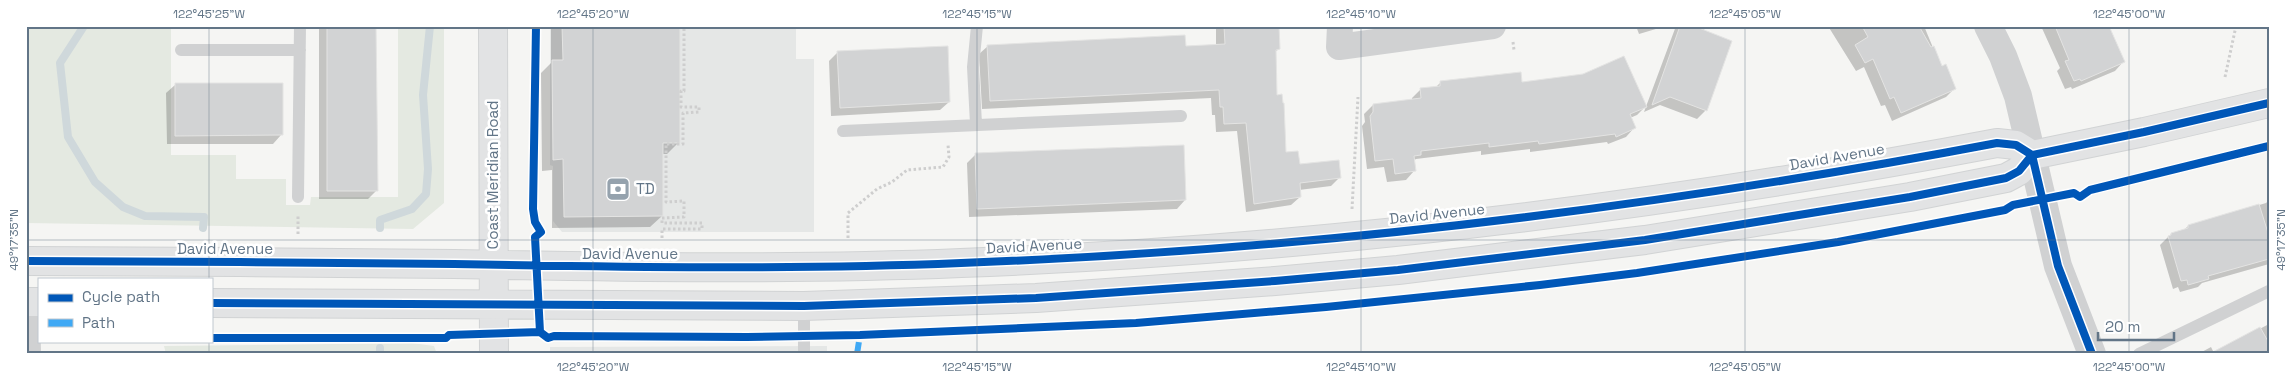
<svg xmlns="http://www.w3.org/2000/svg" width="2295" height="380" font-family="'Space Grotesk',sans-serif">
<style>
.built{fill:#e5e7e6}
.green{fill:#e4e9e1}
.shadow{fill:#0003}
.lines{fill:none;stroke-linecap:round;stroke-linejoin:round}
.stream{stroke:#cfd8db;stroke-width:8}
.building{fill:#d2d3d4;stroke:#e4e4e3}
.secondary-casing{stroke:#d1d3d4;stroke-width:30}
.path{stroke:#cecece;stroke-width:3;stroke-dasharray:2.5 2.5;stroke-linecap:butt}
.service{stroke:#d0d1d2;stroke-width:12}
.minor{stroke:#d0d1d2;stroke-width:26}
.tertiary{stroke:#d0d1d2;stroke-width:28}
.secondary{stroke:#e2e3e4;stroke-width:28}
.quiet{stroke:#3fa9f5;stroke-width:6;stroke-dasharray:12 6;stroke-linecap:butt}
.cycleway-casing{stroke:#fff;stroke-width:11}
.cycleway{stroke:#0057b8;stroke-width:8}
.ticks{fill:none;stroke:#627587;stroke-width:1;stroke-opacity:0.45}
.labels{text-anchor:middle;stroke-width:5;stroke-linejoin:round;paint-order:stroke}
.street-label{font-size:15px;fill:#627587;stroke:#fff}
.poi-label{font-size:15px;fill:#627587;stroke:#fff;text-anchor:start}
.neatline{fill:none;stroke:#627587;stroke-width:2}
.ticks-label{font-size:12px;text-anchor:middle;fill:#627587}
</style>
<rect width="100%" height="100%" fill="#f5f5f3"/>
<!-- built -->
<path class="built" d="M550,26h246v33h18v173h-252l-9,-11v-55l-3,-1z
M827,346v8h-277v-7z"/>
<!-- green -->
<path class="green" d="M26,26h145v129h65v24h50v26h24l1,-8h87v-171h46v177l-31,26 -387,-6z
M412,343l22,3 3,8h-271l-2,-8z"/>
<!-- shadow -->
<path class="shadow" d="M319,26h56l2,164 -9,9h-49z
M551,26h127l1,116 -12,12h-5v62l-12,11 -98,1v-58l-10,1 -1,-98 10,-10z
M1216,26h62l1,23 -4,3 1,44 9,58 14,12 41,11 -9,9 -32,4 1,7 -9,8 -45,7 -9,-81 -21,1 -1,-17h-3l-1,-17 -229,11 -3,-55 9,-8 196,2 32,-2z
M1636,26h30l-27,8z
M1676,26h27l2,6 1,78 -9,9 -37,-14 -16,7z
M1828,26h96l17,41 14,21 -9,9 -54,24 -7,-16 -4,1 -17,-39 -8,4z
M2041,26h67l15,36 -8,9 -43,18 -1,-2 -6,2 -8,-18 3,-3z
M837,53l112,49 -9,8 -109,6 -2,-55z
M1440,83l81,1 125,22 -9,9 -7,3 4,10 -8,9 -18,7 -1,-2 -77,10v-3l-49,6v-4l-65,8 -3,2 1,10 -8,9 -19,2 -3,-15 -17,2 -5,-43 3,-4 -1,-8 9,-9 39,-4v-3l9,-9 15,-2z
M175,85l106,50 -8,9h-106l-1,-51z
M976,154l209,46 -8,9 -208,8 -2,-54z
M2269,200v64l-67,19 -4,4 -18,5 -2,-5 -5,2 -13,-44 11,-11 13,-4 4,-4 78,-23z
M2269,324v30h-71l13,-7 3,6z"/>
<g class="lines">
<!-- stream -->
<path class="stream" d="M84,26l-24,37 8,74 27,45 28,25 22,9 59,1 -1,11
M380,228v-8l32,-11 14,-15 2,-25 -5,-74 7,-69
M380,348v6"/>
</g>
<!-- building -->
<path class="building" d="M327,26h49l2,165h-51z
M562,26h118v117h-17v73l-99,1 -1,-58 -10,1 -1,-100h11z
M1224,26h55l1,23 -4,1 1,45 5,-1 1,9h1l2,49 12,-1 2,13 39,-4 2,18 -41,5 1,14 -47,7 -8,-81 -22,1 -1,-17h-3l-1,-17 -229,11 -3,-56 198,-10 1,11 39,-2z
M1680,26h14l38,15 -25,70 -37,-14 -18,8z
M1862,26h57l12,21 3,-1 8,20 4,-2 10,25 -55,24 -7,-16 -4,2 -17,-40 -8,4 -10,-18 13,-8z
M2055,26h54l16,36 -44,19 -1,-2 -6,2 -9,-20 4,-1z
M948,46l2,56 -110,6 -3,-57z
M1624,56l23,51 -17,7 6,14 -20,9 -1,-3 -76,10 -1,-3 -49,6v-4l-68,8v4l-7,1 2,15 -21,3 -2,-15 -18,2 -5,-45 3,-4v-8l48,-6 -1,-10 20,-2v-5l81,-9 1,10 61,-8z
M175,83h108v52l-108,1z
M1184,145l2,55 -209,9 -2,-56z
M2259,204l10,32v23l-61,17 1,3 -21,6 -1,-5 -6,1 -13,-45 3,-1v-2l17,-5v-3z
M2260,327l9,16v11h-60z"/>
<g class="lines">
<!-- secondary casing -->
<g class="secondary-casing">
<path id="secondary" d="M493,26l1,328
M26,261c143,1 285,1 428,3 169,3 338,6 507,-1 348,-13 694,-55 1036,-120l19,2 16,10
M26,302h13
M211,303l593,3 232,-8 239,-17 123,-11 247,-30 265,-43 96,-19 13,-7 13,-16 112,-23 125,-29"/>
</g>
<!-- path -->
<path class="path" d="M1513,42l1,8
M2225,77l11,-51
M1352,209l6,-112
M298,234v-19
M662,238v-9h40v-6h-40v-5l22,-1v-16l-18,1v-58h17v-31l16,-1v-5h-18v-16h3v-65
M848,238v-25l29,-24 15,-7 15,-12 36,-3 6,-10 -1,-12"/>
<!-- service -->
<path class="service" d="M181,50h119
M976,124l-3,-57 4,-41
M843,131l338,-15
M298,197l2,-171
M804,306v48
M2139,354l130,-63"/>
<!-- minor -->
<path class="minor" d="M1340,26l-1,21 154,-21
M27,302l1,52"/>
<!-- tertiary -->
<path class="tertiary" d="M1988,26l15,30 15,40 40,170 34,88"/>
<!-- secondary -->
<use href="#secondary" class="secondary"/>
<!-- quiet -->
<path class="quiet" d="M857,354l3,-19"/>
<!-- cycleway casing -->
<g class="cycleway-casing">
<path id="cycleway" d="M536,26l-3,183 2,13 6,10 -6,5 5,95 8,6 6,-2 193,1 113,-2 276,-12 190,-16 214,-22 97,-12 201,-31 167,-32 8,-5 61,-12 6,4 10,-7 179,-44
M2032,155l26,111 34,88
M26,261c143,1 285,1 428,3 169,3 338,6 507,-1 348,-13 694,-55 1036,-120l19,2 16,10
M211,303l593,3 232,-8 239,-17 123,-11 247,-30 265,-43 96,-19 13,-7 13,-16 112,-23 125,-29
M211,338h235l3,-3 91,-3"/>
</g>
<!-- cycleway -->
<use href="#cycleway" class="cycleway"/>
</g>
<!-- ticks -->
<path class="ticks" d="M209,26v253M593,26v328M977,26v328M1361,26v328M1745,26v328M2129,26v328M26,240h2243M209,341v13"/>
<!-- icons -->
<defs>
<g id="bank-square" transform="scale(1.25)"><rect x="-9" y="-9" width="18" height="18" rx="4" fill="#95a2ad" stroke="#fff"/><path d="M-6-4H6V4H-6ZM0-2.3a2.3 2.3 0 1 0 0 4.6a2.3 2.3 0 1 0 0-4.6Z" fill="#fff"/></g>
</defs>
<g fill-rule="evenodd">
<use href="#bank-square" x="618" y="189"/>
</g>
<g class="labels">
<!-- street labels -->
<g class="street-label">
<text transform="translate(1837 157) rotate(-10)" y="5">David Avenue</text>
<text transform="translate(493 175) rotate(-90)" y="5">Coast Meridian Road</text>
<text transform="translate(1437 214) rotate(-6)" y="5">David Avenue</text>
<text transform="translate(1034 246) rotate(-3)" y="5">David Avenue</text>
<text x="225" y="254">David Avenue</text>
<text x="630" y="259">David Avenue</text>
</g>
<!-- poi labels -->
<g class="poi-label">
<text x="636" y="194">TD</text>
</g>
</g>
<!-- border -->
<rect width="2295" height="380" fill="none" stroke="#ffffff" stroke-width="55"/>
<!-- legend -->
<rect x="38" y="278" width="175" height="65" fill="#ffffff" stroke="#c0c8cf"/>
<rect x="48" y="294" width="25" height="8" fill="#0057b8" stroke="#c0c8cf"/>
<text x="82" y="302" font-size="15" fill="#627587">Cycle path</text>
<rect x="48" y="319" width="25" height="8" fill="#3fa9f5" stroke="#c0c8cf"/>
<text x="82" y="328" font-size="15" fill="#627587">Path</text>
<!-- scale -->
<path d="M2098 332v8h76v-8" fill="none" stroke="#627587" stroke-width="2.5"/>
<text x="2105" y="332" font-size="15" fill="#627587" stroke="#ffffff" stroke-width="4" paint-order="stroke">20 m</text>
<rect x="28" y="28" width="2240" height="324" class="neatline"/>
<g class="ticks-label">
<text x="209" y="18">122°45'25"W</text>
<text x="593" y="18">122°45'20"W</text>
<text x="977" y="18">122°45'15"W</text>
<text x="1361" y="18">122°45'10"W</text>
<text x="1745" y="18">122°45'05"W</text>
<text x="2129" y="18">122°45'00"W</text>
<text transform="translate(14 240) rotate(-90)" y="4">49°17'35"N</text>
<text transform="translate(2281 240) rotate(-90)" y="4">49°17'35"N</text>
<text x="593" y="371">122°45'20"W</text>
<text x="977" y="371">122°45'15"W</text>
<text x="1361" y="371">122°45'10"W</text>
<text x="1745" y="371">122°45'05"W</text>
<text x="2129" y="371">122°45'00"W</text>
</g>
</svg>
